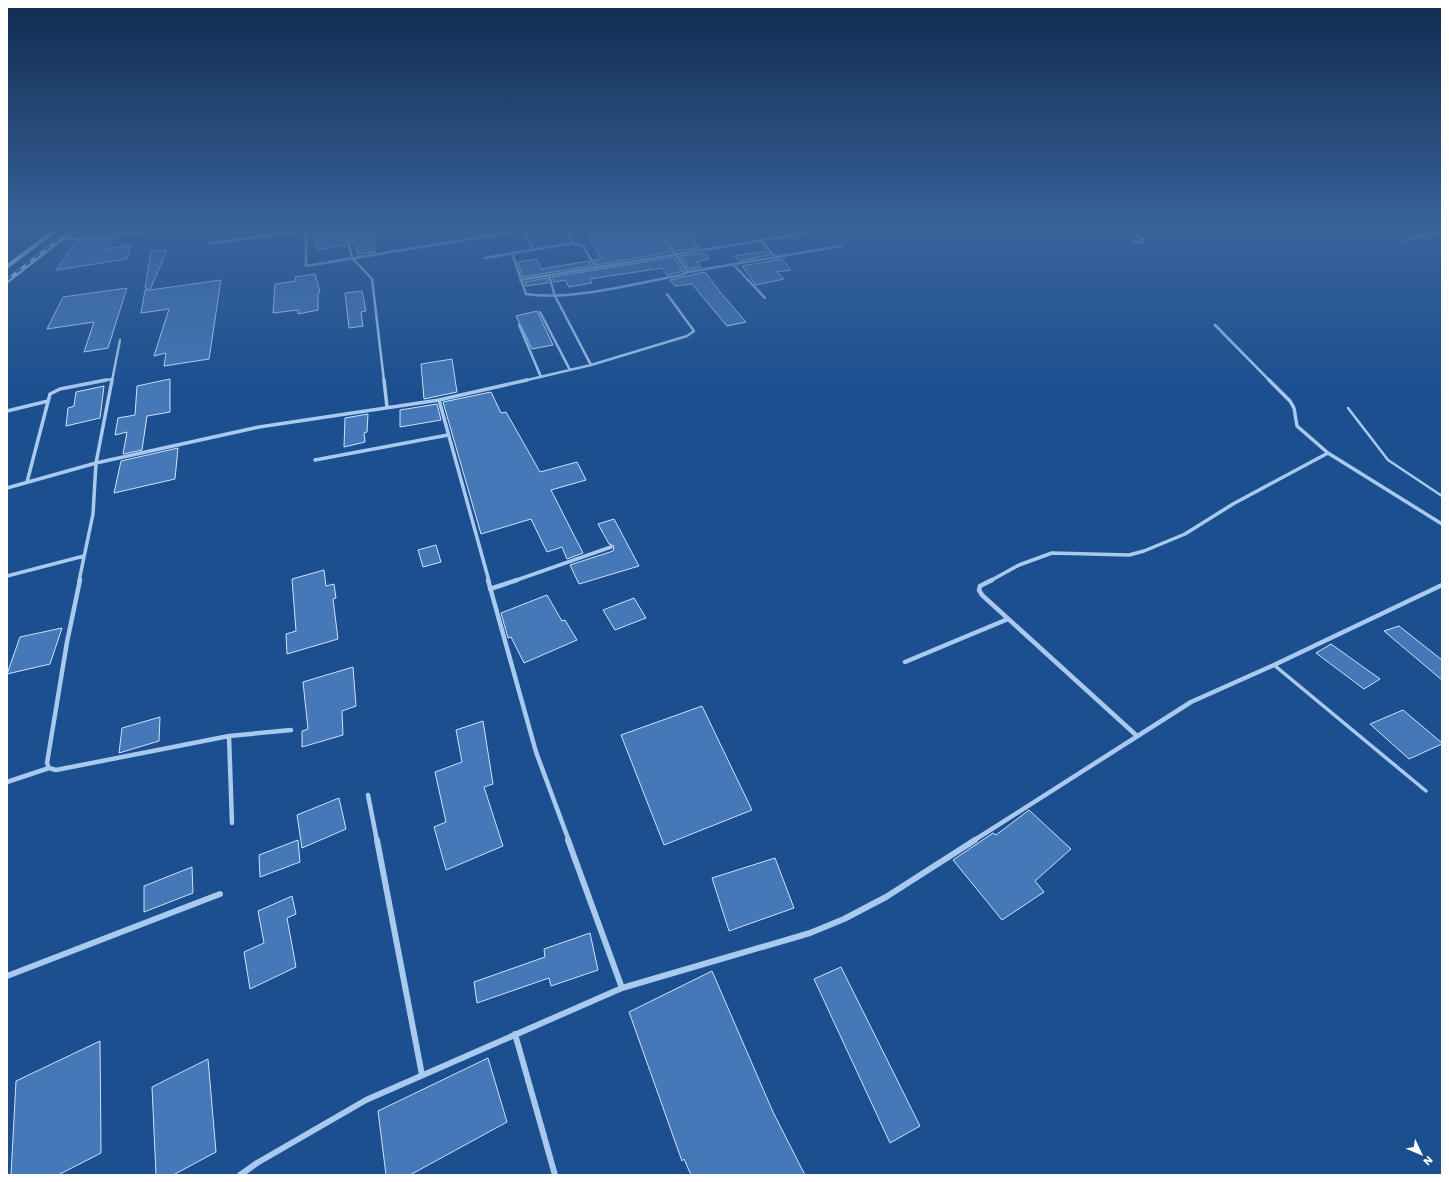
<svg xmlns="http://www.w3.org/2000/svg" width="1449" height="1182" font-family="'Work Sans',sans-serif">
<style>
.building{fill:#4478b7;stroke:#cfe3fa}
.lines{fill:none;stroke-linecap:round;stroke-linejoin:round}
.service-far1{stroke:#a9c9ee;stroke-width:2.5}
.service{stroke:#a9c9ee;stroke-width:3.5}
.minor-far3{stroke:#a9c9ee;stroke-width:2.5}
.minor-far2{stroke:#a9c9ee;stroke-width:3.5}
.minor-far1{stroke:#a9c9ee;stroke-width:4.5}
.minor{stroke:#a9c9ee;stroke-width:6}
.primary{fill:#f0f6ff;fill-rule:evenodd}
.rail-casing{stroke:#fff;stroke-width:3}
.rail{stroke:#1b4f8f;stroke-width:2;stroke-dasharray:6;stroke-linecap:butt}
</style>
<rect width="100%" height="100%" fill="#1b4f8f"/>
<!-- building -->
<path class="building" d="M339,228h3l4,17 -28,5 -4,-18z
M348,228h19l2,7h5l1,17 -18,2v-11l-5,1z
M598,228h56l17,24 -74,13 -3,-5 7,-1 -15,-29z
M660,228h26l14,20 -23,3z
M114,238l-7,11 24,-4 -4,14 -71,11 20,-29z
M167,250l-17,40 71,-10 -12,79 -45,7 2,-13 -12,3 15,-47 -28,4 4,-23h4l-4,-2 6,-37z
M766,251l4,4 -31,6 -4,-5z
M704,253l5,6 -13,3 5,5 -12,2 -9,-13z
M674,257l10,14 -17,4 -5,-7 -72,11 2,4 -23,4 -4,-7 -11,2 -2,-5z
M537,259l4,10 48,-8 2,5 -68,11 -5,-15z
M782,259l9,11 -14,2 7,7 -28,6 -14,-19z
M705,272l15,20 26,30 -19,4 -35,-42 -17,2 -5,-6z
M315,274l5,18 -2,1v17l-20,4v-4l-25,3 2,-29 21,-3 -1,-4z
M547,278l1,5 -22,3 -1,-4z
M127,288l-19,60 -24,4 10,-30 -47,7 16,-32z
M362,291l4,20 -5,1 2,14 -14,2 -4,-35z
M537,311l16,34 -21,4 -16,-33z
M452,359l5,33 -33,7 -3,-35z
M170,379v33l-23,4 -5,34 -19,4 4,-22 -12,3 3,-17 17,-3 2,-29z
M104,386l-4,32 -34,8 2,-18 6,-2 2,-14z
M491,392l10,21 5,-1 34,60 37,-10 9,18 -35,10 32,63 -16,6 -5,-12 -15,5 -16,-33 -50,15 -38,-132z
M437,404l4,16 -41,7v-17z
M368,414l-1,18 -3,1 1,9 -21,5 1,-29z
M178,448l-3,31 -61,14 7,-32z
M614,519l25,47 -60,18 -9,-19 43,-14 1,-5 -5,-2 -11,-20z
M436,545l5,17 -18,5 -5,-17z
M324,570l2,16 8,-2 2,14 -3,1 5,40 -51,15 -1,-20 10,-3 -4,-52z
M547,595l15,26 3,-1 12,20 -53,23 -13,-26 -3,1 -7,-25z
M634,598l12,20 -31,12 -12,-20z
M1399,626l43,34v20l-58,-49z
M62,628l-12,36 -43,10 13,-37z
M1331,644l49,35 -16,10 -48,-36z
M353,667l3,39 -14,5 1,24 -41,12v-16l6,-2 -5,-47z
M702,706l50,104 -88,35 -43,-110z
M1403,710l39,33v1l-33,15 -39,-35z
M160,717l-1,24 -40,12 3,-25z
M483,721l10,63 -9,3 19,59 -57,24 -12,-43 12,-5 -11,-50 27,-10 -6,-32z
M339,798l7,31 -44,19 -5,-33z
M1029,810l42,39 -36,32 9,11 -42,28 -49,-60 40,-27 3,2z
M298,840l2,22 -40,15 -1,-22z
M775,858l19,50 -65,23 -17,-53z
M192,867l1,26 -49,19v-26z
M292,896l4,18 -9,4 9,49 -46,22 -6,-37 20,-9 -6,-32z
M590,933l8,37 -47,16 -2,-8 -72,25 -3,-21 71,-25 -1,-8z
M841,967l79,159 -30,17 -76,-164z
M712,971l61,141 32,63h-114l-7,-16 -2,2 -53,-149z
M100,1041l1,112 -43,22h-47l5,-94z
M488,1058l19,64 -97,53h-24l-8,-64z
M208,1059l8,93 -43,23h-17l-4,-88z"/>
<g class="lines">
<!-- service-far1 -->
<path class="service-far1" d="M1348,408l40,52 54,36"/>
<!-- service -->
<path class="service" d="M1274,665l152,126"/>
<!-- minor-far3 -->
<path class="minor-far3" d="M306,228v38l218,-36
M345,228l7,30 20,21 12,102
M523,228l10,22
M1126,228l18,12 -1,2h-9
M1432,228l8,3
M62,240l125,-12
M1404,240l37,-8
M761,241l15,17
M211,243l115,-15
M573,243l-7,-13 11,-2
M512,253l14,41c44,7 111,-11 155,-19l7,-3 -31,-44
M485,258l88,-15 10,3 13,22
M734,265l31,33
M688,272l153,-26
M549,276l6,20 36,69
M520,280l317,-52
M540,312l30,58
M519,325l22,52
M1215,325l55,56
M101,381l11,-2
M112,381l8,-41
M523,381l68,-16 96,-29 7,-5 -27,-37"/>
<!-- minor-far2 -->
<path class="minor-far2" d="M384,380l3,27
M1269,380l21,21 4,7 3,18 31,27 114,71
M439,400l50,181
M7,411l41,-10
M315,460l133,-25
M27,482l23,-88 10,-5 46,-9
M7,488l89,-25 163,-36 180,-27 88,-20
M7,576l77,-20
M79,581l14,-67 3,-51 16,-83
M514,581l97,-34
M990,581l29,-16 33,-12 77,2 15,-4 41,-17 48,-30 95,-51"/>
<!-- minor-far1 -->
<path class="minor-far1" d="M80,580l-13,62 -20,121 2,5 7,2 173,-34 62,-6
M488,580l48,172 33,89
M992,580l-12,6 -1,4 3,5 154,140
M490,589l27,-9
M905,662l103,-43
M229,736l3,87
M7,782l42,-14
M368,795l9,46
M973,841l218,-139 83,-37 168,-80"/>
<!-- minor -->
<path class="minor" d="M377,840l45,235
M568,840l54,148
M7,976l213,-82
M515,1034l40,141
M240,1175l17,-12 109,-63 256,-112 188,-55 34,-14 42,-22 89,-57"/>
<!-- primary -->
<path class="primary" d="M55,228h7l-55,41v-5z
M72,228h7l-72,56v-5z"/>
<!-- rail casing -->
<g class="rail-casing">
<path id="rail" d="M7,280l66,-52"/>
</g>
<!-- rail -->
<use href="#rail" class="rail"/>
</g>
<!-- sky -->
<linearGradient id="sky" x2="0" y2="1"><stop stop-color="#0f2b4f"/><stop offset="0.58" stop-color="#39639b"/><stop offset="1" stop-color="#39639b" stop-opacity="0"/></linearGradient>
<rect width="1449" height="394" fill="url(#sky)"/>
<!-- border -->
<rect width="1449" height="1182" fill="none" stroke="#ffffff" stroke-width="16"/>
<!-- north arrow -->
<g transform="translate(1421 1154) rotate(134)" stroke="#1b4f8f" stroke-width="3" paint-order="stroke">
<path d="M0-3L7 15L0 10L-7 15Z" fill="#ffffff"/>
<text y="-6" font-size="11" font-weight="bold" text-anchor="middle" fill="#ffffff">N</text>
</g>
</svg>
